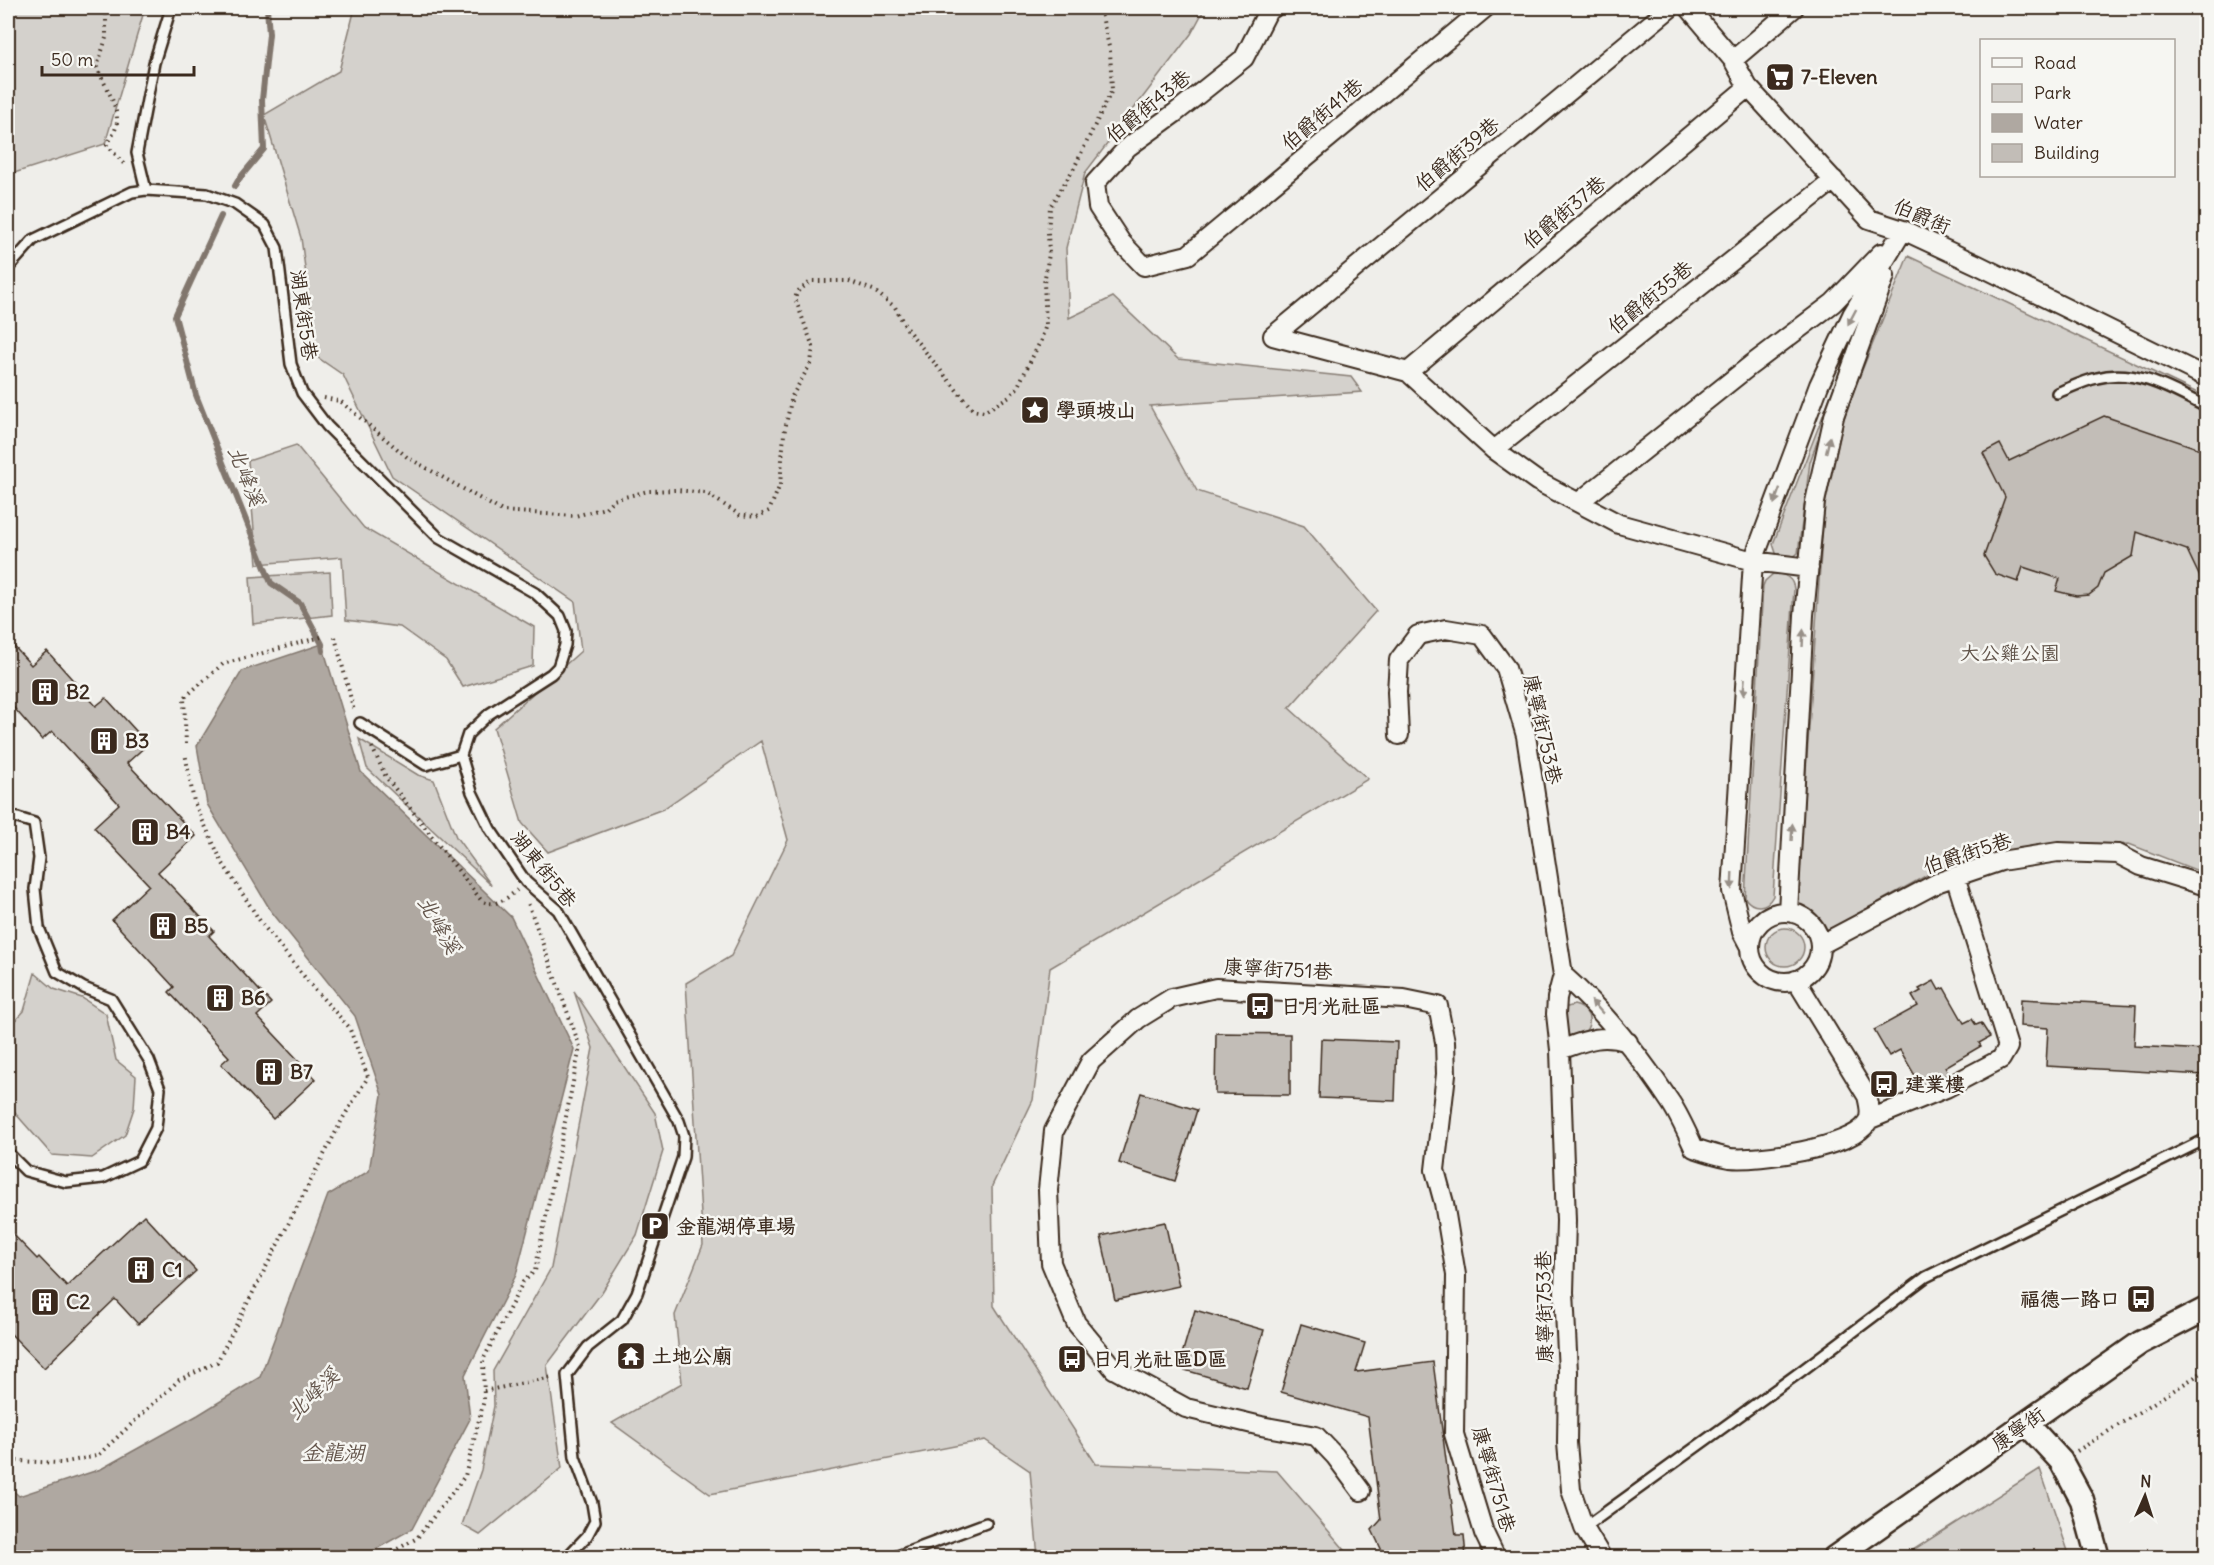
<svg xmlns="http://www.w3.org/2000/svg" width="2214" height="1565" font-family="Delius,'LXGW WenKai TC',sans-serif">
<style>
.green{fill:#d4d1cc;stroke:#887e75;stroke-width:1.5}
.water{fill:#afa8a1;stroke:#81766d;stroke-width:1.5}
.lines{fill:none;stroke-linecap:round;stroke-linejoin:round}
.stream{stroke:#81766d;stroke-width:6}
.building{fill:#c2bdb7;stroke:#3b2a1e;stroke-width:1.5}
.service-casing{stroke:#3b2a1e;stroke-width:14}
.minor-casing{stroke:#3b2a1e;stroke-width:22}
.tertiary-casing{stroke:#3b2a1e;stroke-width:27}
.path{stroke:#3b2a1e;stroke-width:4;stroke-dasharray:1.5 4.5;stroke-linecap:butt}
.service{stroke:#f6f6f2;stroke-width:9}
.minor{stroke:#f6f6f2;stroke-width:18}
.tertiary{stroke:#f6f6f2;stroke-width:22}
.oneway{fill:#989088}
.labels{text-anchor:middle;stroke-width:5;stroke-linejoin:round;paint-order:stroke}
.poi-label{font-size:20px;font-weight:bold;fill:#3b2a1e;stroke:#f6f6f2;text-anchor:start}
.street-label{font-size:20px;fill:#3b2a1e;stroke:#f6f6f2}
.park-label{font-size:20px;fill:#61544a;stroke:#f6f6f2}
.water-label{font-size:21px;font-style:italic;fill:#64564c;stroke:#f6f6f2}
</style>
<rect width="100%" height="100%" fill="#efeeea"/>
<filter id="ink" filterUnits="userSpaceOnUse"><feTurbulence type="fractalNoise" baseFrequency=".0167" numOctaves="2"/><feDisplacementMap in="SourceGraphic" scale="12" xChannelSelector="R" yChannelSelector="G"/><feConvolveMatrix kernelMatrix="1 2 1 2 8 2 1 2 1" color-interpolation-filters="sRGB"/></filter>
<g filter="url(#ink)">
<!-- green -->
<path class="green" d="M8,8h137l-40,136 -97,31z
M355,8h850l-14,26 -106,139 -19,75 3,70 44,-21 65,62 173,18 11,15 -212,14 47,85 107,35 72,85 -87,97 79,71 -318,189 -17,132 -41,86 2,120 102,158 181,7 74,86h-313l-8,-86 -45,-31 -275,54 -98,-71 70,-40 -7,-68 28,-70 -17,-262 45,-27 57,-116 -27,-99 -98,68 -115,43 -26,-29 -28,-95 87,-77 -6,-49 -183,-126 -49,-101 -26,-18 -16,-119 -37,-123 75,-44z
M1908,256l298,141v477l-77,-30 -124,6 -67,19 -113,63 -6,-14 -22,-17 27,-392 22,-99z
M1864,310l-54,152 -12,91 -6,5 -15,-2 -4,-12z
M296,445l68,83 170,99 -1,39 -70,21 -17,-27 -46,-33 -54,-7 -4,-63 -85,7 -9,-103z
M330,572l2,43 -79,9 -3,-47z
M1773,574c11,-1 20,4 21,15l-21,307c-7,13 -20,13 -28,2l18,-312 2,-5z
M359,739l59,36 16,5 22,57 35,48 -124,-117z
M1766 947a19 19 0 1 1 38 0a19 19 0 1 1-38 0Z
M35,973l19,16 28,9 24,16 10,46 20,16 -2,32 -9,27 -33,23 -40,-3 -44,-50v-77l16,-17z
M574,991l81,122 8,38 -26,84 -35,57 -55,73 15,103 -82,67 -18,-10 19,-55 13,-64 -1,-35 58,-103 42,-220z
M1574,1005c14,3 20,15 11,27l-14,5 -6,-2 -1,-27z
M2040,1469l30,88h-168z"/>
<!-- water -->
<path class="water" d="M322,644l39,128 150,145 63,132 -58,226 -51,100 5,44 -58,110 -50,28h-354v-71l11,10 82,-27 97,-54 62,-38 68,-182 41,-24 13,-76 -27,-79 -84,-105 -64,-107 -10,-58 45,-75z"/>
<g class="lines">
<!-- stream -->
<path class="stream" d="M235,186l4,-7 25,-30 -2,-49 7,-66 -2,-26
M221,216l-46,100 21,79 75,188 29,20 22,41 1,7"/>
</g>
<!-- building -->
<path class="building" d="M2104,416l102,35v139l-19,-40 -50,-18 -4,24 -29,17 -6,15 -9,7 -13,1 -20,-5 4,-12 -37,-12 -5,15 -23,-8 -11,-18 21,-59 -22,-44 17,-9 9,17z
M8,640l23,25 16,-14 49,55 10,-8 42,46 -21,19 69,73 -38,36 56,59 -5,5 62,67 -14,13 59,63 -43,40 -52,-55 8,-7 -60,-65 5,-5 -62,-67 37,-35 -55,-58 25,-23 -67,-73 -10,9 -34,-39z
M1934,981l5,9 5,-2 20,35 8,-4 4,6 5,-2 9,14 -11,6 2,3 -36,21 4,7 -28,12 -21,-36 -11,6 -15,-26 44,-24 -6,-10 9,-5 -2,-2z
M2021,999l115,6 -2,41 71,4 -1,25 -158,-9 2,-38 -28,-2z
M1216,1033l74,1v61l-75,-1z
M1321,1039l76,3 -2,59 -76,-3z
M1141,1093l56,17 -22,71 -56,-18z
M144,1215l52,56 -58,53 -23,-25 -71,69 -36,-37v-102l29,30 2,-2 28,29z
M1165,1222l14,64 -64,14 -14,-64z
M1195,1310l69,20 -17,58 -69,-20z
M1301,1324l64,19 -9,29 77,-10 23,173h8l2,22h-81l-13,-27 9,-10 -13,-103 -87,-25z"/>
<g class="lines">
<!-- service casing -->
<g class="service-casing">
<path id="service" d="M171,8l-17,55 -17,90 9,37 61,4 28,10 30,21 12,23 14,116 11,29 25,33 112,112 96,55 25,23 6,15 -1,14 -7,22 -7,7 -62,40 -21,20 -7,21 11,37 18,37 36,53 32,28 121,211 5,15 -1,21 -46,136 -15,27 -34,27 -21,28 8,82 17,46 3,18 -8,15 -21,22
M8,268l25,-28 99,-48 14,-2
M2057,393c13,-5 26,-12 40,-15 38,-11 76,12 109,29
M360,723l66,42 35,-10
M8,815l26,8 5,35 -4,31 4,39 18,44 27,16 27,11 38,61 11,29 -4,39 -17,33 -36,17 -37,4 -40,-11 -18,-18
M1584,1528l216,-156 126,-95 280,-138
M892,1558l94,-35"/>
</g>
<!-- minor casing -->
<g class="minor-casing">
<path id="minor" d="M1273,8l-5,3 -24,47 -69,55 -47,34 -33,36 3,24 23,35 23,24 44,-11 297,-247
M1689,8l44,52 15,27 121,132 34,11 75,35 228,112
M1733,60l61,-52
M1273,336l135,36 86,78 43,31 82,43 134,37 56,7
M1273,336l397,-328
M1408,372l340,-285
M1494,450l340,-270
M1579,502l172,-137 82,-62 48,-50
M1399,735l-2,-43 2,-32 19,-25 28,-6 36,6 24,33 20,68 37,239 -6,23 -1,16 4,36 6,171 -2,71 4,80 -1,71 4,47 13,38 18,30
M1788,912l16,-297 11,-113 19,-86 51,-140
M1750 947a35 35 0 1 1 70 0a35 35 0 1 1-70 0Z
M1820,945l119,-63 62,-21 57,-9 60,2 23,12 65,20
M1750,947l-8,-15 -10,-41 21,-330 66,-176 33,-70 51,-85
M1563,975c42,37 77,81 108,128 9,14 16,30 23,45 12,4 24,8 36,10 28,3 121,-10 137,-35 5,-8 2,-19 0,-27l-71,-116
M1560,1050c25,-9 41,-17 68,-8
M1868,1120l78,-32 55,-29 7,-12 -53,-171
M1361,1491l-26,-35 -19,-20 -55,-10 -75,-18 -72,-39 -38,-46 -25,-60 -3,-73 6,-59 37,-70 47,-42 34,-21 44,-10 188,11 34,7 7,36 1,32 -11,96 9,33 12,72 -2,159 30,99 12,25"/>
</g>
<!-- tertiary casing -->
<g class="tertiary-casing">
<path id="tertiary" d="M2026,1423l35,38 21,39 16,58
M1834,1558l306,-215 66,-34"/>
</g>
<!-- path -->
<path class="path" d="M106,8v30l-9,29c6,16 21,37 20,55 -1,9 -6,16 -10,23l17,19
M324,398l16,3 67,56 95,54 73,5 30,-8 8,-8 35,-9 28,-1 30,3 34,22 16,2 13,-6 11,-26 4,-51 8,-38 19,-33 2,-16 -18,-49 3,-7 14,-10h37l24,9 22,17 11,21 67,82 11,2 27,-17 6,-7 24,-48 5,-15 -2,-42 5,-29 -1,-22 2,-25 24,-39 38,-78 -2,-39 -10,-43
M335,637l19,74
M186,744l-2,-46 39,-34 98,-27
M372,747l14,30 95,123c14,8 24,0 36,-10
M484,1391l69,-14
M2077,1451l129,-81
M8,1453l8,8 45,2 36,-7 82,-76 38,-18 126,-244 25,-41 -19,-50 -34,-37 -53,-66 -40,-62 -28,-60 -9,-49
M382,1558l35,-20 48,-62 19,-76 -1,-40 40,-78 12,-11 45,-224 -52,-144"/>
<!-- service -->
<use href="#service" class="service"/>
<!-- minor -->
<use href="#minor" class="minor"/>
<!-- tertiary -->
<use href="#tertiary" class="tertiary"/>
</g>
<!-- one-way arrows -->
<defs><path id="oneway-solid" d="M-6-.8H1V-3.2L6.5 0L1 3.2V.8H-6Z" transform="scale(1.5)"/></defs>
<g class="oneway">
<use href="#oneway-solid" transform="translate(1852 317) rotate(118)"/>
<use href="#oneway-solid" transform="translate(1828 445) rotate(-77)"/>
<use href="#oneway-solid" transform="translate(1777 496) rotate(110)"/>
<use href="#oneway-solid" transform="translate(1803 638) rotate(-87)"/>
<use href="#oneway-solid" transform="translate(1744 687) rotate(94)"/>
<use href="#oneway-solid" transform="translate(1792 832) rotate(-87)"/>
<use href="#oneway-solid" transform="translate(1732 881) rotate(92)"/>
<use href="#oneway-solid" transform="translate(1597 1007) rotate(-132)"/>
</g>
</g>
<!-- icons -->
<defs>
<g id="supermarket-square" transform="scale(1.5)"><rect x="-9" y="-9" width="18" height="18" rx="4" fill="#3b2a1e" stroke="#f6f6f2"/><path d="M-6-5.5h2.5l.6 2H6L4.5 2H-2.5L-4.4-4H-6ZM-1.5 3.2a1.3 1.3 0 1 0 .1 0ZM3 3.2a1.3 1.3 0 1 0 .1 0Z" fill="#fff"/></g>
<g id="sight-square" transform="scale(1.5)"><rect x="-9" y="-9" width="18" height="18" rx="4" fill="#3b2a1e" stroke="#f6f6f2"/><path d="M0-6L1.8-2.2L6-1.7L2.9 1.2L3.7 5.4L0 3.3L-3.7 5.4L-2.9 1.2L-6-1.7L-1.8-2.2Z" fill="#fff"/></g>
<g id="building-square" transform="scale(1.5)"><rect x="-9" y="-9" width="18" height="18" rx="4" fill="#3b2a1e" stroke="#f6f6f2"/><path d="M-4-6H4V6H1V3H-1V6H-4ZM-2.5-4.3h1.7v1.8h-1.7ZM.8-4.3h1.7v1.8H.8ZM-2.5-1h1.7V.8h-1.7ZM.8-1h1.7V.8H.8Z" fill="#fff"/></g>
<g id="bus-square" transform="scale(1.5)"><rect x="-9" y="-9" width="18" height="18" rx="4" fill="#3b2a1e" stroke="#f6f6f2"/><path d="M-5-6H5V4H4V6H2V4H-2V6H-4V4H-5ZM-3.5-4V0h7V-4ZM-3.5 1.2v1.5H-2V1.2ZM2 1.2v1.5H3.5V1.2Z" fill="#fff"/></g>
<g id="parking-square" transform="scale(1.5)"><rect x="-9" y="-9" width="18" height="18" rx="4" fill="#3b2a1e" stroke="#f6f6f2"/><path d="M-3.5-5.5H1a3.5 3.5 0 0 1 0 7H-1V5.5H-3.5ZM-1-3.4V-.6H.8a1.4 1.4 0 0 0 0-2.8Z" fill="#fff"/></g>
<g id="temple-square" transform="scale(1.5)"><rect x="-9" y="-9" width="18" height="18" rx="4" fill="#3b2a1e" stroke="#f6f6f2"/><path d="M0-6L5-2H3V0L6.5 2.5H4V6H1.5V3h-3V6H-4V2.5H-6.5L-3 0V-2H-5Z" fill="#fff"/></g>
</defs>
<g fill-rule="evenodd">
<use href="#supermarket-square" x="1780" y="77"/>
<use href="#sight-square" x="1035" y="410"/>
<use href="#building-square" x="45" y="692"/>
<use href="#building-square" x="104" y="741"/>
<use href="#building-square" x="145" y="832"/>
<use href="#building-square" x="163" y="926"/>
<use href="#building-square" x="220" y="998"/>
<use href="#bus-square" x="1260" y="1006"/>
<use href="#building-square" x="269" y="1072"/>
<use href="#bus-square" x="1884" y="1084"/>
<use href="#parking-square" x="655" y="1226"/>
<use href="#building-square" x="141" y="1270"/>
<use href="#bus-square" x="2141" y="1299"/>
<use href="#building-square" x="45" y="1302"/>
<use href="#temple-square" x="631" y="1356"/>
<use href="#bus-square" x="1072" y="1359"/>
</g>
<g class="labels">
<!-- poi labels -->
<g class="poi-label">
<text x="1801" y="84">7-Eleven</text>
<text x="1056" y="417">學頭坡山</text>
<text x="66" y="699">B2</text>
<text x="125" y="748">B3</text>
<text x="166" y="839">B4</text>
<text x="184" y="933">B5</text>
<text x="241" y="1005">B6</text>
<text x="1281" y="1013">日月光社區</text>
<text x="290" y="1079">B7</text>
<text x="1905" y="1091">建業樓</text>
<text x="676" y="1233">金龍湖停車場</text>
<text x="162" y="1277">C1</text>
<text x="2120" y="1306" text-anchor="end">福德一路口</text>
<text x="66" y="1309">C2</text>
<text x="652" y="1363">土地公廟</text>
<text x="1093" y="1366">日月光社區D區</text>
</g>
<!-- street labels -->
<g class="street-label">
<text transform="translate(1148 106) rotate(-39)" y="7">伯爵街43巷</text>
<text transform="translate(1322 114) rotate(-40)" y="7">伯爵街41巷</text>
<text transform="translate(1457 154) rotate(-40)" y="7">伯爵街39巷</text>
<text transform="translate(1564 212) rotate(-40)" y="7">伯爵街37巷</text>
<text transform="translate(1922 216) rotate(23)" y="7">伯爵街</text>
<text transform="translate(1650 297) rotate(-39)" y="7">伯爵街35巷</text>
<text transform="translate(304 315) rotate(82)" y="7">湖東街5巷</text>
<text transform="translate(1543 729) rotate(77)" y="7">康寧街753巷</text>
<text transform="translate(1967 853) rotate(-18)" y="7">伯爵街5巷</text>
<text transform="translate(544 869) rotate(51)" y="7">湖東街5巷</text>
<text transform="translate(1278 969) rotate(3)" y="7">康寧街751巷</text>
<text transform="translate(1544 1307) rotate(-91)" y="7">康寧街753巷</text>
<text transform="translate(2018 1429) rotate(-35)" y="7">康寧街</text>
<text transform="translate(1494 1479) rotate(74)" y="7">康寧街751巷</text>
</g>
<!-- park labels -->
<g class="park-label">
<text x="2010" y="660">大公雞公園</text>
</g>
<!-- water labels -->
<g class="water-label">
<text transform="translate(246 476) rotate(68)" y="7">北峰溪</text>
<text transform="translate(439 925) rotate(60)" y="7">北峰溪</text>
<text transform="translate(313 1394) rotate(-44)" y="7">北峰溪</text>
<text x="333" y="1460">金龍湖</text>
</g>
</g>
<!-- margin -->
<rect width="2214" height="1565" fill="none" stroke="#f6f6f2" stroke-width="30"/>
<rect x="15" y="15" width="2184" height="1535" fill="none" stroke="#3b2a1e" stroke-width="2" filter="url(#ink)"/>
<!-- legend -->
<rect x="1980" y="39" width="195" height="138" fill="#f6f6f2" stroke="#aba49d" stroke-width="1.5"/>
<rect x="1992" y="58" width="30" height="9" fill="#f6f6f2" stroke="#aba49d" stroke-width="1.5"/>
<text x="2034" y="69" font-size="18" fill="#3b2a1e">Road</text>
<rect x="1992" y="84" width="30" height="18" fill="#d4d1cc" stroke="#aba49d" stroke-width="1.5"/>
<text x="2034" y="99" font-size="18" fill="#3b2a1e">Park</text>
<rect x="1992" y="114" width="30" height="18" fill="#afa8a1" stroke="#aba49d" stroke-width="1.5"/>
<text x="2034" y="129" font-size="18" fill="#3b2a1e">Water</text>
<rect x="1992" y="144" width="30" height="18" fill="#c2bdb7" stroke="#aba49d" stroke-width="1.5"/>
<text x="2034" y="159" font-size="18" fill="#3b2a1e">Building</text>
<!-- north arrow -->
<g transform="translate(2145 1496) rotate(3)" stroke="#f6f6f2" stroke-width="4.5" paint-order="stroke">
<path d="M0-4.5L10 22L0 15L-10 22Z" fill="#3b2a1e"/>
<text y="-9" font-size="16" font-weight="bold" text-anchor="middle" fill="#3b2a1e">N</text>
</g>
<!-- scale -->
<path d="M42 66v9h152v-9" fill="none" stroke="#3b2a1e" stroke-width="3"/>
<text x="51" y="66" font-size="18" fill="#3b2a1e" stroke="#f6f6f2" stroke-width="4.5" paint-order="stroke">50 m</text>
</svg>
